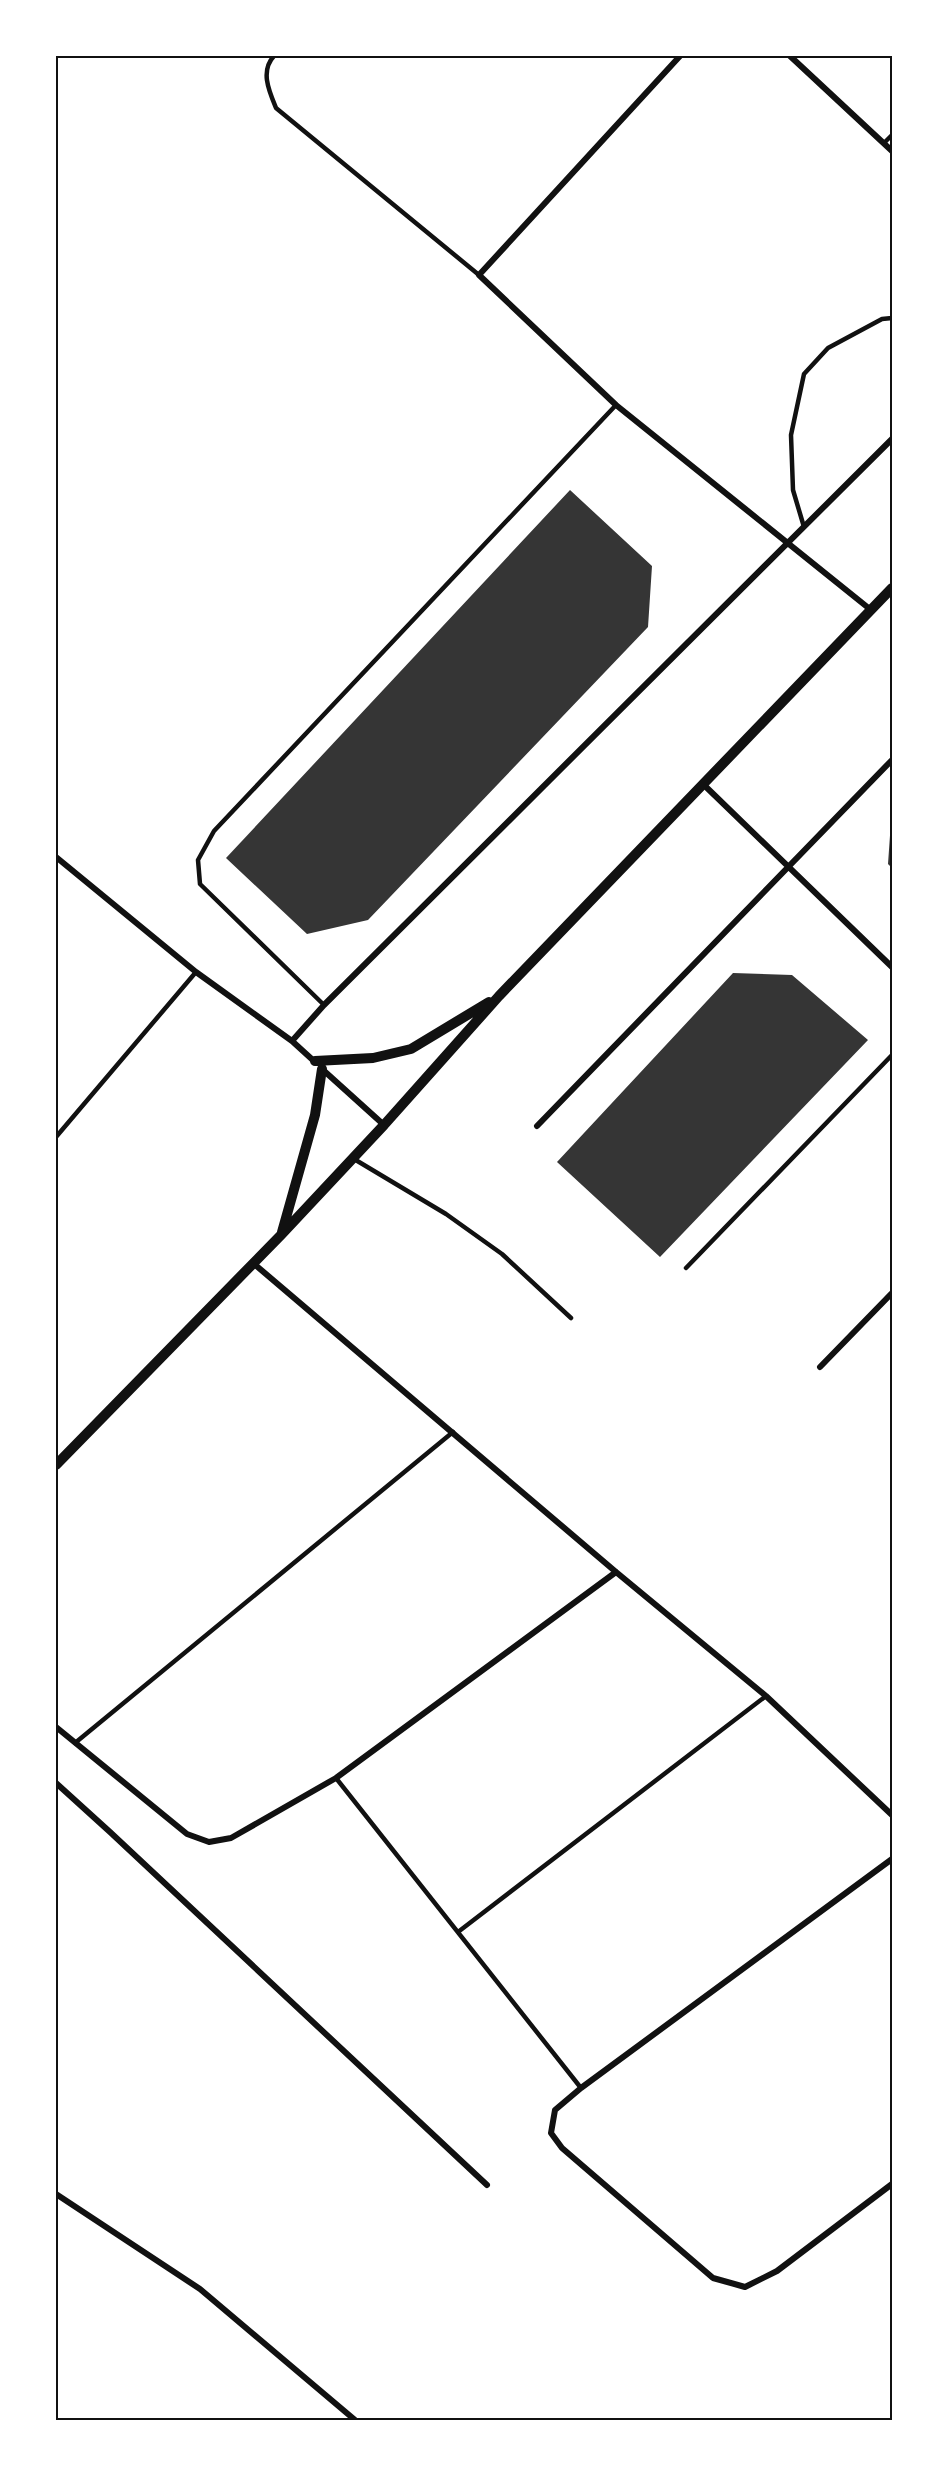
<svg xmlns="http://www.w3.org/2000/svg" width="948" height="2476" font-family="'Alegreya Sans',sans-serif">
<style>
.building{fill:#353535}
.lines{fill:none;stroke-linecap:round;stroke-linejoin:round}
.service{stroke:#111;stroke-width:4.5}
.minor{stroke:#111;stroke-width:6}
.tertiary{stroke:#111;stroke-width:10}
.neatline{fill:none;stroke:#111;stroke-width:2}
</style>
<rect width="100%" height="100%" fill="#fff"/>
<!-- building -->
<path class="building" d="M570,490l82,76 -4,61 -280,293 -61,14 -81,-76z
M891,821h1v47l-4,-4z
M733,973l59,2 76,65 -208,217 -103,-95z"/>
<g class="lines">
<!-- service -->
<path class="service" d="M274,56c-14,15 -5,35 2,52l203,167
M884,143l8,-8
M804,527l-11,-37 -2,-55 13,-61 24,-26 54,-29 10,-1
M324,1005l-124,-121 -2,-24 16,-29 402,-426
M56,1137l140,-165
M354,1159l92,55 56,40 69,64
M686,1268l206,-213
M75,1743l378,-311
M336,1778l245,310
M458,1932l308,-236"/>
<!-- minor -->
<path class="minor" d="M680,56l-201,219 137,130 255,205
M790,56l102,95
M704,785l188,182
M56,857l140,115 96,69 23,21
M292,1041l32,-36 568,-566
M322,1069l62,56
M537,1126l355,-366
M253,1263l363,309 150,124 126,119
M820,1367l72,-74
M56,1727l131,107 22,8 22,-4 105,-60 280,-206
M56,1783l54,49 377,353
M892,1859l-311,229 -26,22 -4,23 11,15 151,130 32,9 32,-16 115,-87
M56,2194l144,95 155,131"/>
<!-- tertiary -->
<path class="tertiary" d="M315,1061l58,-3 38,-9 78,-47
M282,1232l33,-117 7,-46
M56,1465l225,-230 103,-110 115,-129 393,-408"/>
</g>
<!-- border -->
<rect width="948" height="2476" fill="none" stroke="#ffffff" stroke-width="114"/>
<rect x="57" y="57" width="834" height="2362" class="neatline"/>
</svg>
